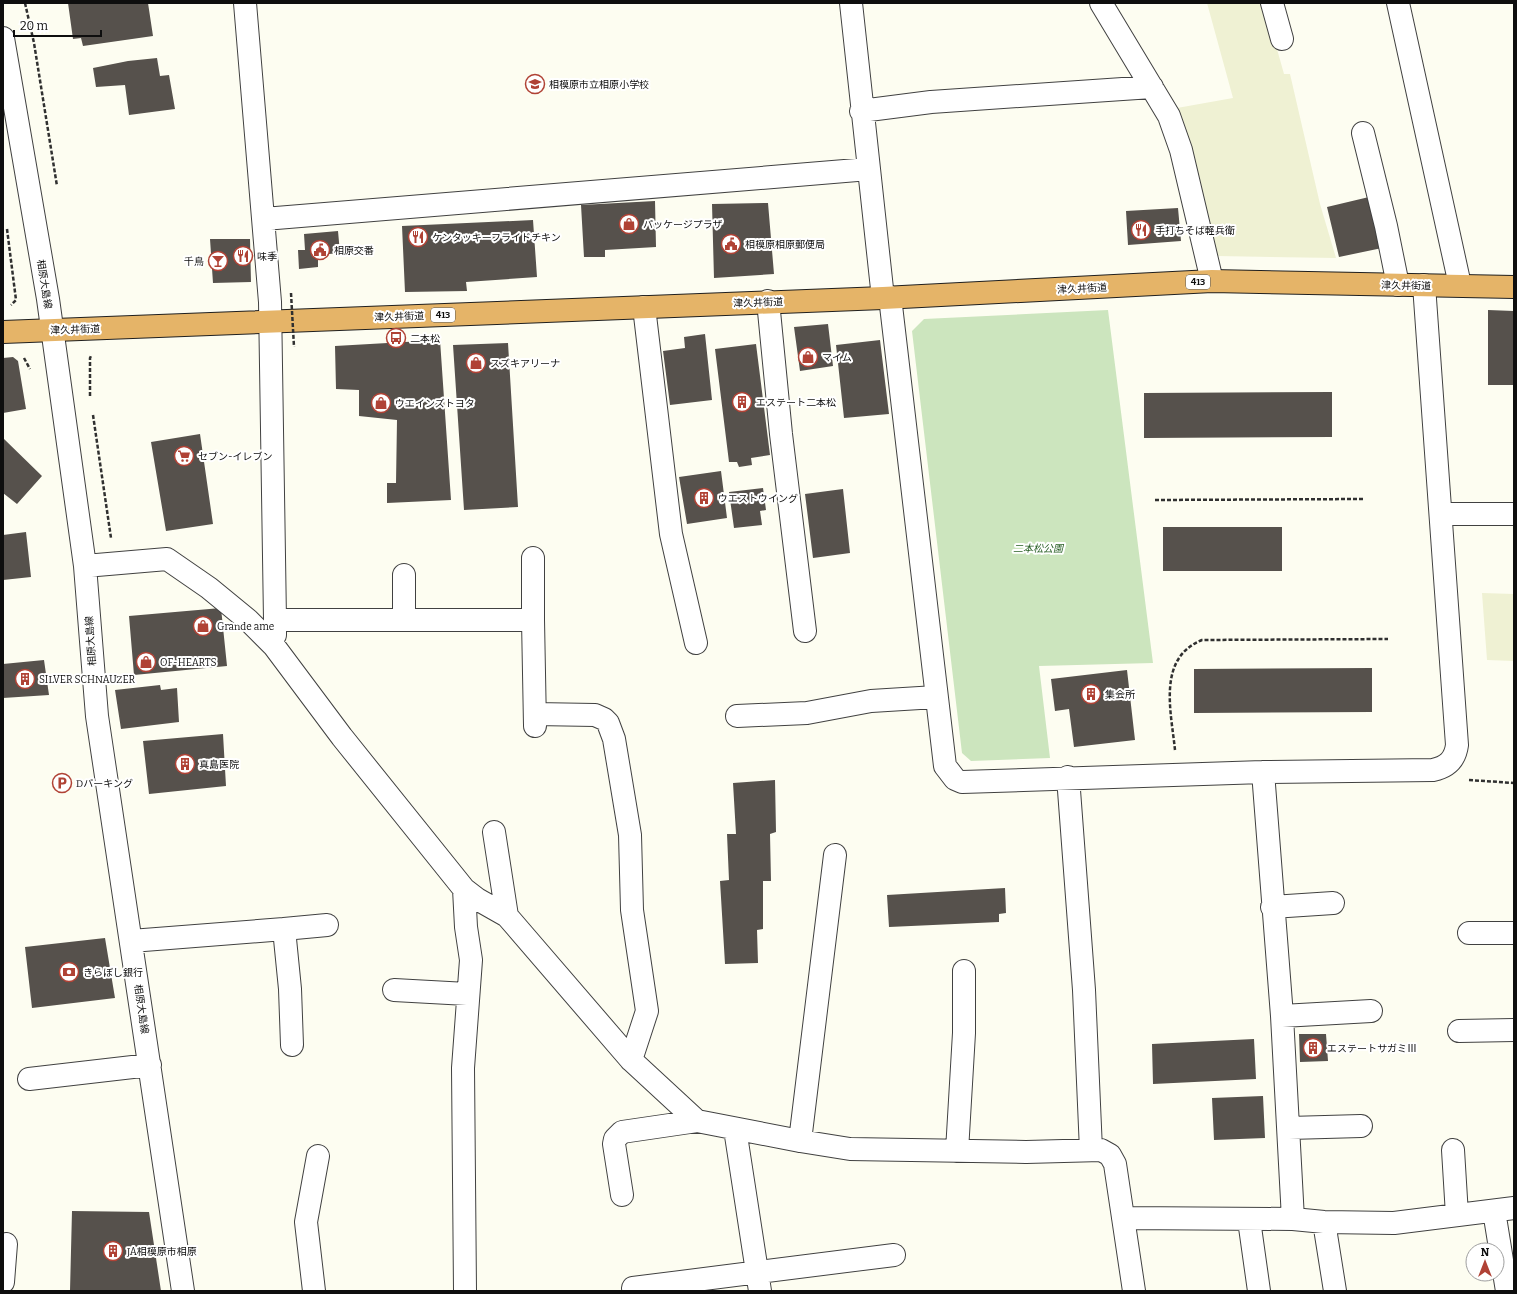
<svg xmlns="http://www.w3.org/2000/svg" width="1517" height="1294" font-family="Bitter,'Noto Sans JP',serif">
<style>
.farmland{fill:#eff1d3}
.green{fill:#cce5be}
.building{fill:#56514c}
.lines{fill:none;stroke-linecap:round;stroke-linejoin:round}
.minor-casing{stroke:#414141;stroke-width:24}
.highway-casing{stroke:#1f1f1f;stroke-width:24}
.path{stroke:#303030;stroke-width:2.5;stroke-dasharray:4 2;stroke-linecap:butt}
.minor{stroke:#fff;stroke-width:22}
.highway{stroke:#e5b468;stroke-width:22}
.path-bridge{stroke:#303030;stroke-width:2.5;stroke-dasharray:4 2;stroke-linecap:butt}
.labels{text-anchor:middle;stroke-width:4;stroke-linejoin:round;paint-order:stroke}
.shield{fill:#fff;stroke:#565656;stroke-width:1}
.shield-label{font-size:9px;font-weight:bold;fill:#0e0e0e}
.poi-label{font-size:10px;fill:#0e0e0e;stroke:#fff;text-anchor:start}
.street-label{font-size:10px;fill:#0e0e0e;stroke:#fff}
.park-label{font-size:10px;font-style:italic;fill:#285f25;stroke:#fff}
</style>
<rect width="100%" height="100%" fill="#fdfdf1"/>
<!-- farmland -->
<path class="farmland" d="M1207,3h57l20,71h6l30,130 16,54 -119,-2 -17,-75 -23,-73 56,-10z
M1482,593l32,1v67l-27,-1z"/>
<!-- green -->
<path class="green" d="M1108,310l45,353 -114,3 11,92 -79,3 -9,-8 -50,-422 12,-12z"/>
<!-- building -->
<path class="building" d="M68,3h80l5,33 -70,10 -2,-8 -8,1z
M157,58l3,18 9,-1 6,34 -46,6 -4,-30 -29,2 -3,-19 35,-7z
M1369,197l13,51 -43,9 -12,-50z
M655,201l1,46 -51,3v7h-21l-3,-52z
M768,203l6,71 -60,4 -2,-74z
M1178,208l3,33 -53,4 -2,-34z
M533,220l4,57 -71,5 1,9 -62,1 -3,-66z
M338,231l2,22 -22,2v12l-19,2 -1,-19h7l-1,-16z
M210,239h40l1,43 -38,1z
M1488,310l26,1v74h-26z
M828,324l5,42 -33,5 -6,-44z
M705,334l7,66 -42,5 -7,-54 22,-3 -1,-11z
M440,340l11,160 -64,3v-20h9l1,-63 -38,-4v-26l-23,-1 -1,-43z
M880,340l9,74 -45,4 -8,-73z
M508,343l10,164 -54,3 -11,-165z
M756,344l14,111 -19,3 1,7 -13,2 -2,-5h-8l-14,-113z
M13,357l5,4 8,48 -23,4v-55z
M1332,392v45l-188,1v-45z
M200,434l13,90 -47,7 -15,-89z
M3,438l39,38 -25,28 -14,-11z
M721,471l6,47 -40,6 -8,-47z
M763,488l3,22 -6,1 2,14 -28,3 -5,-36z
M843,489l7,64 -37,5 -8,-64z
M1163,527h119v44h-119z
M26,532l5,45 -28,3v-45z
M221,608l6,58 -93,9 -5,-59z
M44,660l5,35 -46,3v-34z
M1372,668v44l-178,1v-44z
M1127,670l8,70 -61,7 -5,-38 -14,2 -4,-32z
M160,685l1,5 16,-2 2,34 -58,7 -6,-39z
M223,734l3,52 -77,8 -6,-53z
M775,780l1,52 -6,2 1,47h-8v48l-6,1 1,33 -33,1 -5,-83 9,-1 -2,-46h9l-3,-51z
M1005,888l1,25 -7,1v8l-110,5 -2,-32z
M105,938l10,60 -83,10 -7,-61z
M1299,1034h27l2,27 -28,1z
M1254,1039l2,40 -103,5 -1,-40z
M1263,1096l2,42 -51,2 -2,-42z
M72,1211l77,1 12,79h-91z"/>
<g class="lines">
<!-- minor casing -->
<g class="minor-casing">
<path id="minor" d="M245,3l25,299 5,318
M851,3l32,295
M1101,3l68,113 12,34 31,131
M1272,3l10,36
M1398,3l62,282
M3,38l45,261 37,267 12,150 86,575
M861,111l70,-9 221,-15
M1363,133l23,93 12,59
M264,219l605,-50
M890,297l55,469 10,13 7,3 301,-10 170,-2c14,-3 22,-10 24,-25l-33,-460
M768,301l13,133 24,197
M644,307l27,227 25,109
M1441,514h73
M85,566l82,-7 42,29 39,32 26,26 68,91 122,152 13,10 30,17 124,144 66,61
M404,575v45
M533,620l2,106
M275,635v-15h258v-62
M535,714l60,1 9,4 4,4 6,16 16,96 2,75 15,101 -16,49
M737,716l70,-3 64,-12 65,-4
M1263,772l19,244 11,203
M1068,777l16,213 7,160
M494,832l13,84
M464,889l2,38 5,33 -8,108 2,223
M1272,907l61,-4
M284,929l43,-4
M1469,933h45
M131,941l153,-12 6,60 2,56
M394,990l73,4
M1282,1016l89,-5
M1459,1031l55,-1
M29,1079l121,-14
M1289,1128l72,-2
M735,1129l25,162
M800,1141l35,-286
M1453,1150l4,65
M957,1151l7,-118v-62
M622,1195l-8,-51 1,-5 7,-7 75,-11 103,20 50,8 176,3 75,-2 9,5 5,9 19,127
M1494,1211l13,80
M1123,1218l170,1 31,3 70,1 120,-15
M1249,1220l10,71
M1324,1222l11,69
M3,1282l3,-38
M633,1288l261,-33
M314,1291l-8,-69 12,-66"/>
</g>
<!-- highway casing -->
<g class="highway-casing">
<path id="highway" d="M3,332l880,-34 329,-17 302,6"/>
</g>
<!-- path -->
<path class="path" d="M25,3l9,40 23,143
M7,229l9,71 -5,5
M24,358l6,11
M90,396v-38l1,-2
M93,415l18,123
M1155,500l208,-1
M1175,750c-4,-39 -18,-92 27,-110l186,-1
M1469,780l45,3"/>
<!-- minor -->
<use href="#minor" class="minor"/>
<!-- highway -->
<use href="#highway" class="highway"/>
<!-- path-bridge -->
<path class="path-bridge" d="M291,293l3,54"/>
</g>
<!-- icons -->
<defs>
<g id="school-ring" transform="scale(1)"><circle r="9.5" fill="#fff" stroke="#b04235" stroke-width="1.5"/><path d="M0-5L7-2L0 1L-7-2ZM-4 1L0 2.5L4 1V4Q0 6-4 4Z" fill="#b04235"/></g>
<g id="shop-ring" transform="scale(1)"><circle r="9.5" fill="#fff" stroke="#b04235" stroke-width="1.5"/><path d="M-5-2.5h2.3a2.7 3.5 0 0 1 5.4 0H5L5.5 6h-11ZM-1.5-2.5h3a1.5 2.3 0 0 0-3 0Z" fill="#b04235"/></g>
<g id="restaurant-ring" transform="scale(1)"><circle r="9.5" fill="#fff" stroke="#b04235" stroke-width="1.5"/><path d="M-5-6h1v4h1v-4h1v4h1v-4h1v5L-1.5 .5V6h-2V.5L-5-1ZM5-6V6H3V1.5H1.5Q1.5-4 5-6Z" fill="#b04235"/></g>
<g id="civic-ring" transform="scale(1)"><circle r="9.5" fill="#fff" stroke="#b04235" stroke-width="1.5"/><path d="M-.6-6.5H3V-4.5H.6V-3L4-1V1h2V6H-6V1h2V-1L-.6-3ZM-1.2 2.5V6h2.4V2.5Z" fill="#b04235"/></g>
<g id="bar-ring" transform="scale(1)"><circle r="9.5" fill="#fff" stroke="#b04235" stroke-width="1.5"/><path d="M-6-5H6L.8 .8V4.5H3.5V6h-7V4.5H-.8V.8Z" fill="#b04235"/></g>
<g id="bus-ring" transform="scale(1)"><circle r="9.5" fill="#fff" stroke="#b04235" stroke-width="1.5"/><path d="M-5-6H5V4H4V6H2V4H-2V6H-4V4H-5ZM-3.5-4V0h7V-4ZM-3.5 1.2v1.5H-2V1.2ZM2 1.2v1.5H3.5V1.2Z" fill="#b04235"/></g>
<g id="building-ring" transform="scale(1)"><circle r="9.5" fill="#fff" stroke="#b04235" stroke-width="1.5"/><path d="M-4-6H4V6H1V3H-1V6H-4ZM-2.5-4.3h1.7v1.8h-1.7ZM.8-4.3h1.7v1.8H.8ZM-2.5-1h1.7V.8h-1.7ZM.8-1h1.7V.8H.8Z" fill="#b04235"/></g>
<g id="supermarket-ring" transform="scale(1)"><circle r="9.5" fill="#fff" stroke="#b04235" stroke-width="1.5"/><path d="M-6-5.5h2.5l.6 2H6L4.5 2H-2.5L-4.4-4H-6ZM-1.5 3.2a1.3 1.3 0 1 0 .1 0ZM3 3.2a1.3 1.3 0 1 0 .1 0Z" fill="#b04235"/></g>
<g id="parking-ring" transform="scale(1)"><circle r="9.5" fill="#fff" stroke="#b04235" stroke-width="1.5"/><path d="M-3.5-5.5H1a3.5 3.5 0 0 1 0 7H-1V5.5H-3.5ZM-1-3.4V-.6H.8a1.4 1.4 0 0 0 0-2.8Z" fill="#b04235"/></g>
<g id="bank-ring" transform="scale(1)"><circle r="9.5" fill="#fff" stroke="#b04235" stroke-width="1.5"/><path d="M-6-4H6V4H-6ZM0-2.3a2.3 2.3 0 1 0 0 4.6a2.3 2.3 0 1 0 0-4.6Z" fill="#b04235"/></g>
</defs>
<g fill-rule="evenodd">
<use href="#school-ring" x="535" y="84"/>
<use href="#shop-ring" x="629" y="224"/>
<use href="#restaurant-ring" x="1141" y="230"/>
<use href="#restaurant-ring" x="418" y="237"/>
<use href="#civic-ring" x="731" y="244"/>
<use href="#civic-ring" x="320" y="250"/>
<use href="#restaurant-ring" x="243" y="256"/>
<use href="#bar-ring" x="218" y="261"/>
<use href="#bus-ring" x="396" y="338"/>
<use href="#shop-ring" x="808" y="357"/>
<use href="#shop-ring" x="476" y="363"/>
<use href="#building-ring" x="742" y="402"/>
<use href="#shop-ring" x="381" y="403"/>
<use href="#supermarket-ring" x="184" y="456"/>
<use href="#building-ring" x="704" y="498"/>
<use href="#shop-ring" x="203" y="626"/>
<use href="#shop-ring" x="146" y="662"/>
<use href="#building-ring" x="25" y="679"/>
<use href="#building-ring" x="1091" y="694"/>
<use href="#building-ring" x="185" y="764"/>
<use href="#parking-ring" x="62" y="783"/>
<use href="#bank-ring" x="69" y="972"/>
<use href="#building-ring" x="1313" y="1048"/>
<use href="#building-ring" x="113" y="1251"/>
</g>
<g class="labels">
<!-- shield labels -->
<g class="shield">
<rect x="1186" y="275" width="24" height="14" rx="3"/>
<rect x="431" y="308" width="24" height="14" rx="3"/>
</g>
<g class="shield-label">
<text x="1198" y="285">413</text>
<text x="443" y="318">413</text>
</g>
<!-- poi labels -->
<g class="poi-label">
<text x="549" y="88">相模原市立相原小学校</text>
<text x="643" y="228">パッケージプラザ</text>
<text x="1155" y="234">手打ちそば軽兵衛</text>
<text x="432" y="241">ケンタッキーフライドチキン</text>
<text x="745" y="248">相模原相原郵便局</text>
<text x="334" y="254">相原交番</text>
<text x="257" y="260">味季</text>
<text x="204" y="265" text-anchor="end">千鳥</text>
<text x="410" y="342">二本松</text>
<text x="822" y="361">マイム</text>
<text x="490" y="367">スズキアリーナ</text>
<text x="756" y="406">エステート二本松</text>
<text x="395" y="407">ウエインズトヨタ</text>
<text x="198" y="460">セブン-イレブン</text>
<text x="718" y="502">ウエストウイング</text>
<text x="217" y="630">Grande ame</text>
<text x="160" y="666">OF-HEARTS</text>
<text x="39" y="683">SILVER SCHNAUZER</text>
<text x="1105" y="698">集会所</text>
<text x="199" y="768">真島医院</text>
<text x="76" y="787">Dパーキング</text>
<text x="83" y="976">きらぼし銀行</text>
<text x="1327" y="1052">エステートサガミⅢ</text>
<text x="127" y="1255">JA相模原市相原</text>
</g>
<!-- street labels -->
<g class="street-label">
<text transform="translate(45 284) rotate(81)" y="4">相原大島線</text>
<text transform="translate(1406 285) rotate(1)" y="4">津久井街道</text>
<text transform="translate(1082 288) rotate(-3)" y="4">津久井街道</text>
<text transform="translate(758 302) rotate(-2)" y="4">津久井街道</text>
<text transform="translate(399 316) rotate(-2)" y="4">津久井街道</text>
<text transform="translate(75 329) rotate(-2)" y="4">津久井街道</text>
<text transform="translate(90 641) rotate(-94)" y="4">相原大島線</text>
<text transform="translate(142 1009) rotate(82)" y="4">相原大島線</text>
</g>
<!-- park labels -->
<g class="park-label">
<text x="1038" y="552">二本松公園</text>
</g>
</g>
<!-- border -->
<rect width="1517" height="1294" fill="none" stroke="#0e0e0e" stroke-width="8"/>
<!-- north arrow -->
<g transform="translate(1485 1262)"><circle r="19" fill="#ffffff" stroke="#9f9f9f"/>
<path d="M0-3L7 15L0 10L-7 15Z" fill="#b04235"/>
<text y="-6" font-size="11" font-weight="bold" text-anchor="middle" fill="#0e0e0e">N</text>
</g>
<!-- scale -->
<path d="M14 30v6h87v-6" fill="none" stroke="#0e0e0e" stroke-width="2"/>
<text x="20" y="30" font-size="12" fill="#0e0e0e" stroke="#ffffff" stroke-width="3" paint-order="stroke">20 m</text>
</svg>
